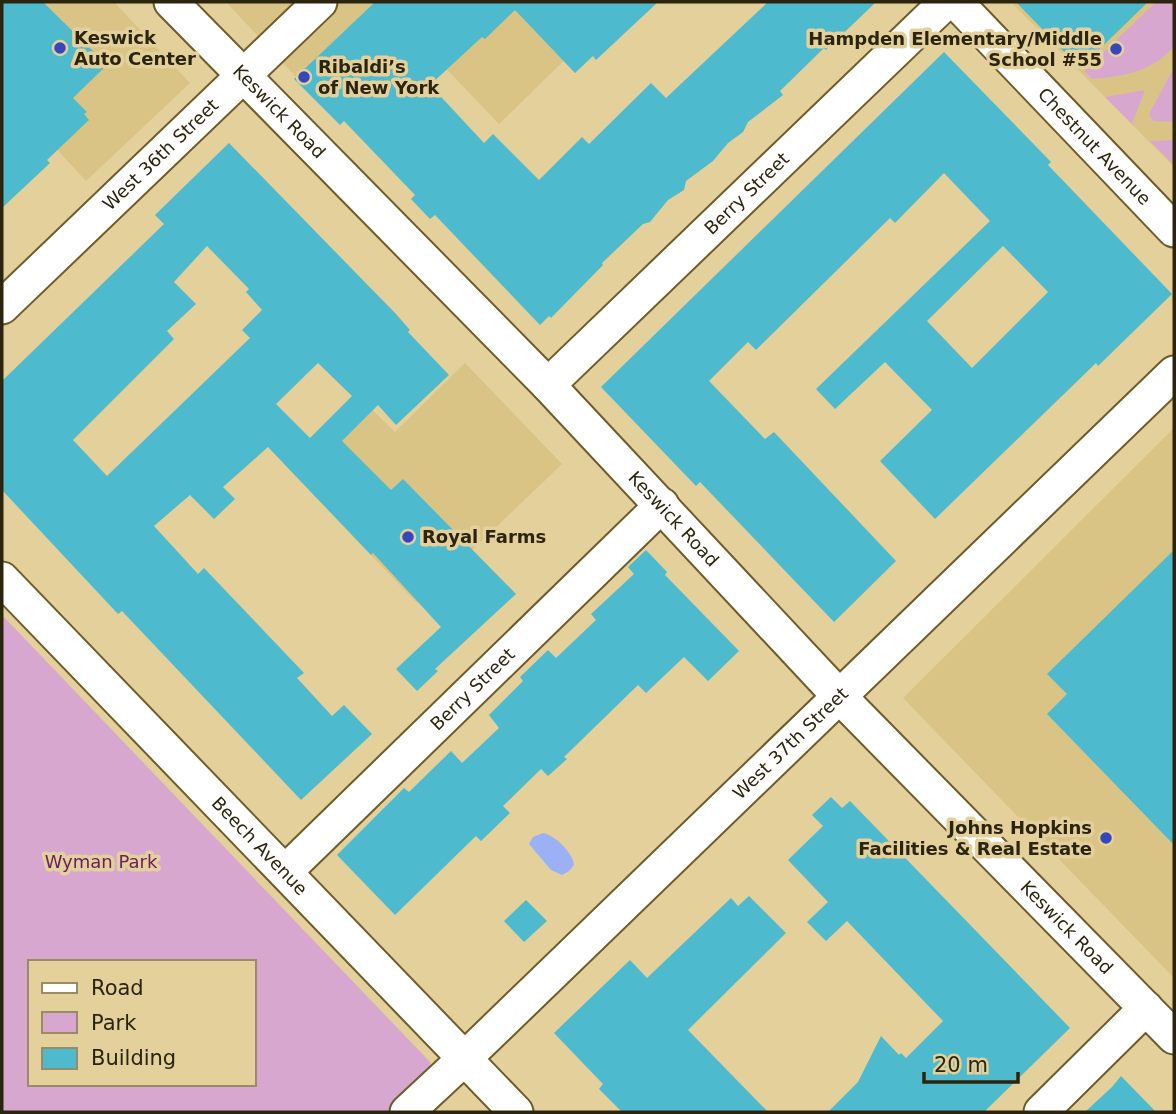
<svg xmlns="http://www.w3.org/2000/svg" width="1176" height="1114" font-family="'DejaVu Sans',sans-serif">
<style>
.built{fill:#d9c486}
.green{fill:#d7a7d0;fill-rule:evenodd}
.water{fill:#9cb1f5}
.building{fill:#4ebacd;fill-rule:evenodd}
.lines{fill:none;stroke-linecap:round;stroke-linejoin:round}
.minor-casing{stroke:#6d5c29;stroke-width:37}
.minor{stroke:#fff;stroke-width:33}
.poi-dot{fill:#3647b9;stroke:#e3d09b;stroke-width:2.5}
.labels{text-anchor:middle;stroke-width:7;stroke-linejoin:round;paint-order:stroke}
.poi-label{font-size:18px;font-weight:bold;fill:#2b240e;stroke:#e3d09b;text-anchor:start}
.street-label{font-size:18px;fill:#2b240e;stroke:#e3d09b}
.park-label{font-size:18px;fill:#682062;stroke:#e3d09b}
</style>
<rect width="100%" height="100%" fill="#e3d09b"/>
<!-- built -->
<path class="built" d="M26,2h88l76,81 -104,98 -84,-91v-66z
M226,2h398l-125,122 -90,-94 -83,79z
M1011,2h163v165l-69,-70z
M465,363l97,101 -145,139 -134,-140 74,-68 38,37z
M1174,428v550l-271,-280z"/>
<!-- green -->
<path class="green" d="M1156,2h18v44c-19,25 -53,31 -82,33l-8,-8z
M1174,68v54l-20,-1 -5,-6 2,-5z
M1145,90l-13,34 -27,-27z
M1174,140v25l-24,-24z
M2,615l428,447 2,14 -43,36h-387zM30,962h224v122h-224z"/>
<!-- water -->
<path class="water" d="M543,833c12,2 30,20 31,32l-5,6 -7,4 -11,-5 -22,-26 4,-7z"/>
<!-- building -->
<path class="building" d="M2,2h41l64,63 -34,33 14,14 -3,2 5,6 -42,40 3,3 -48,45z
M375,2h283l-62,58 -3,-4 -18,17 -60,-63 -30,29 -3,-2 -52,48 54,58 9,-9 46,46 43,-43 7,7 62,-61 15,15 102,-96h108l-50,48 -2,-2 -44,43 3,4 -35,27 -5,10 -15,11 -15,18 -27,20 -2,9 -16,10 -18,22 -7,2 -41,39 1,2 -52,53 -2,-2 -9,9 -105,-110 -5,4 -19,-20 4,-4 -71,-74 -4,4 -46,-46z
M1016,2h132l-68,66z
M944,52l107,110 -3,3 124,129 -74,72 -2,-3 -161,156 -55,-58 52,-51 -47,-48 -50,47 -19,-20 174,-168 -46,-48 -49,50 -5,-5 -134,132 -8,-8 -39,39 56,58 9,-7 122,129 -62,61 -134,-140 -4,4 -95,-99zM1003,246l45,46 -76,76 -45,-47z
M229,143l167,171 14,16 -2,2 41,43 -53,50 -18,-20 -36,36 49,49 12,-11 113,115 -81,75 3,2 -21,20 -21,-22 45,-42 -68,-74 -2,2 -103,-108 -45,40 12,12 -21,20 -24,-24 -36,31 44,48 6,-6 100,105 -7,5 35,38 12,-11 28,29 -71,66 -179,-189 -4,3 -116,-124v-109l162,-157 -9,-9zM207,246l42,43 -3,3 16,18 -20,20 8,8 -143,138 -34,-36 101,-101 -7,-8 29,-27 -22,-22zM318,363l34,33 -42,42 -34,-34z
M646,550l21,22 -2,3 74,76 -31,30 -24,-24 -38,36 -8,-8 -74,72 3,2 -19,17 -7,-7 -38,37 7,7 -29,28 -5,-5 -81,79 -58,-60 67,-67 5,4 42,-41 11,12 37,-35 -10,-13 34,-34 -3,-4 28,-27 8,8 40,-38 -5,-6 43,-40 -6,-7z
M1174,550v295l-127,-131 20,-20 -20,-20z
M831,797l11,11 8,-7 220,227 -86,84h-156l30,-30 23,-46 18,19 2,-2 5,5 37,-37 -96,-100 -21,20 -19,-19 21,-20 -40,-42 35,-34 -11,-11z
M749,896l37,37 -98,97 80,82h-146l-23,-23 4,-5 -49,-51 76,-73 17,18 84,-80 7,8z
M526,900l21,21 -23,21 -20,-21z
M1121,1076l35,36h-71l27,-25z"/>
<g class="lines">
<!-- minor casing -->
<g class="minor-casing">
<g id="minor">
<path id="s1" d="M171,2l377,383 291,311 335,341"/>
<path id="s2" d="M956,2l218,228"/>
<path id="s3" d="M2,307l318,-305"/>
<path id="s4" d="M548,385l398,-383"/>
<path id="s5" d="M2,579l514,533"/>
<path id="s6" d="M285,872l377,-367"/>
<path id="s7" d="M407,1112l57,-53 710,-686"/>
<path d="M1041,1112l105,-104"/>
</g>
</g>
<!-- minor -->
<use href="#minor" class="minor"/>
</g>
<!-- markers -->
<g class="poi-dot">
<circle cx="60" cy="48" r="7"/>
<circle cx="1116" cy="49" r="7"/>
<circle cx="304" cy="77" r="7"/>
<circle cx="408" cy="537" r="7"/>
<circle cx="1106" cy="838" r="7"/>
</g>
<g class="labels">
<!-- poi labels -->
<g class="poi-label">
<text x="74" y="44">Keswick<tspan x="74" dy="21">Auto Center</tspan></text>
<text x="1102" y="45" text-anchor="end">Hampden Elementary/Middle<tspan x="1102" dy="21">School #55</tspan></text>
<text x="318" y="73">Ribaldi’s<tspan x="318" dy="21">of New York</tspan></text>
<text x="422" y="543">Royal Farms</text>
<text x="1092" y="834" text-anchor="end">Johns Hopkins<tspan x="1092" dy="21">Facilities &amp; Real Estate</tspan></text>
</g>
<!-- street labels -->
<g class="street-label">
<text dy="6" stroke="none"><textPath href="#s1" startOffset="154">Keswick Road</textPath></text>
<text dy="6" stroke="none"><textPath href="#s2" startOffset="200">Chestnut Avenue</textPath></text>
<text dy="6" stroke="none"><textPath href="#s3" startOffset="220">West 36th Street</textPath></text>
<text dy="6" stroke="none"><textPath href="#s4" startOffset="276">Berry Street</textPath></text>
<text dy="6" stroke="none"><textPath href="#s1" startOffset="721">Keswick Road</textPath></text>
<text dy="6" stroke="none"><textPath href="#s6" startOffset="262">Berry Street</textPath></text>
<text dy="6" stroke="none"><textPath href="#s7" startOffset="532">West 37th Street</textPath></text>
<text dy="6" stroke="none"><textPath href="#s5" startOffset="371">Beech Avenue</textPath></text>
<text dy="6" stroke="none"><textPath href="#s1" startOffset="1288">Keswick Road</textPath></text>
</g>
<!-- park labels -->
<g class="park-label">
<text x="101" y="868">Wyman Park</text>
</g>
</g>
<!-- border -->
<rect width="1176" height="1114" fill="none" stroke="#2b240e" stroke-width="7"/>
<!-- legend -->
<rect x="28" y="960" width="228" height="126" fill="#e3d09b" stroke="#998b63" stroke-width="2"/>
<rect x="42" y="983" width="35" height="10" fill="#ffffff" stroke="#998b63" stroke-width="2"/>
<text x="91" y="995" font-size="21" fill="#2b240e">Road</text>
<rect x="42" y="1012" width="35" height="21" fill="#d7a7d0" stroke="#998b63" stroke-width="2"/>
<text x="91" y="1030" font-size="21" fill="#2b240e">Park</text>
<rect x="42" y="1048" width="35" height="21" fill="#4ebacd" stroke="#998b63" stroke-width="2"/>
<text x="91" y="1065" font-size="21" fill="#2b240e">Building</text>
<!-- scale -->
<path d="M924 1072v10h94v-10" fill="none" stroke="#2b240e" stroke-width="3.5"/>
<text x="934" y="1072" font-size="21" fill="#2b240e" stroke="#e3d09b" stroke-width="5" paint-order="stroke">20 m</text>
</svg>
